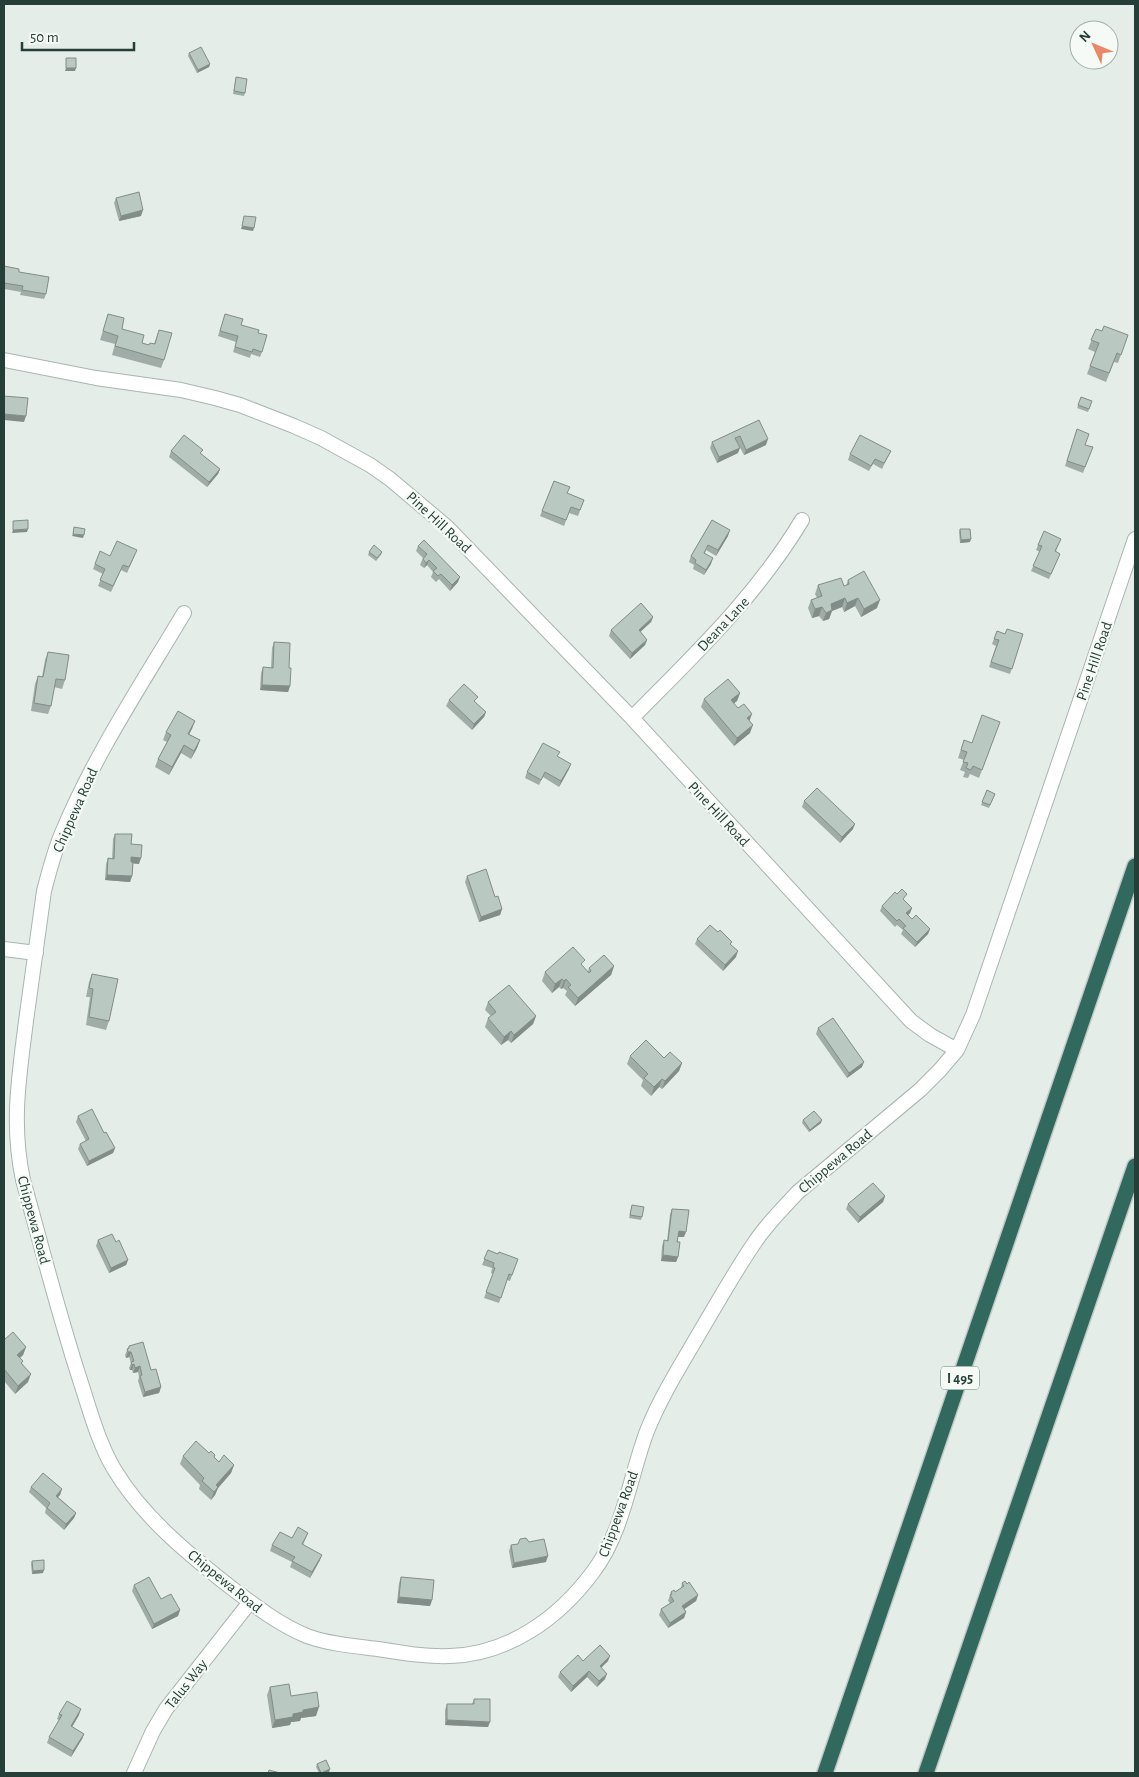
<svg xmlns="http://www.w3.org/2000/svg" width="1139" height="1777" font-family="'Alegreya Sans',sans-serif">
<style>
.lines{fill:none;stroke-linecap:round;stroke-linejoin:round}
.street-casing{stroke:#a8b5b0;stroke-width:16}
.highway-casing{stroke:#c2c9c7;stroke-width:18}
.street{stroke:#fff;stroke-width:14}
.highway{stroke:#32695e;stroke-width:15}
.wall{fill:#a0aca7}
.shaded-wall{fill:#828c88}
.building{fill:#bac8c2;stroke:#828c88}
.labels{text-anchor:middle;stroke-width:4.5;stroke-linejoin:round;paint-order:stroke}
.shield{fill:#f5faf7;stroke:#637671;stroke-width:1}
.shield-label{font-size:14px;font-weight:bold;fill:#253e37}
.street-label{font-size:15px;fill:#253e37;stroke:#f5faf7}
</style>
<rect width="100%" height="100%" fill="#e5ede9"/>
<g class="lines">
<!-- street casing -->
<g class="street-casing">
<path id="street" d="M4,360l92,18 85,12 34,8 25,7 54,21 27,12 49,27 20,14 57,48 185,191 279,303 19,14 27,15 16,-35 162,-476
M184,613c-43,72 -90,143 -122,220 -8,19 -13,39 -18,58 -6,43 -12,87 -18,130 -7,56 -15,103 -3,159 19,68 36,136 58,203 9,28 18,61 33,86 28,47 73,84 115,117 25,19 49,38 78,50 22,8 47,10 71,13 24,4 48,8 72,7 59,-2 109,-38 143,-84 30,-39 37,-96 54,-141 14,-35 34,-66 53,-99 18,-30 35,-61 55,-90 12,-18 28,-34 43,-50l122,-102 20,-20 17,-20
M632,718c63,-64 123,-120 170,-198
M4,949l32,4
M134,1773l19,-42 13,-22 84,-107"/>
</g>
<!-- highway casing -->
<g class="highway-casing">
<path id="highway" d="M825,1773l310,-907
M926,1773l209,-607"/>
</g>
<!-- street -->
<use href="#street" class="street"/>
<!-- highway -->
<use href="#highway" class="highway"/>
</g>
<!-- wall -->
<path class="wall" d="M189,53l21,11 -1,3 -12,6 -9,-17z
M236,77l9,16 -1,3 -11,-2z
M116,198l25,18 -22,5 -5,-18z
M4,266l15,6 27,22 -2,5 -24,-4 1,-3 -17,-3z
M108,314l14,15 20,14 7,2 5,-1 5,-14 5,30 -3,8 -49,-13 3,-11 -15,-4z
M225,314l16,11 17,8 4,19 -2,5 -9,-3 -1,4 -17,-6 3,-10 -18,-6z
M1096,329l6,2 26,4 -10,28 -4,-1 -8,20 -19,-8 8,-22 -7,-3z
M1081,397l11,4 -4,11 -11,-4z
M759,420l7,25 -22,10 -7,-13 1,11 -21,10 -7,-15 2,-6z
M1077,429l8,16 8,2 -10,26 -18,-7z
M171,451l30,3 19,15 -2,5 -11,13 -38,-30z
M891,451l-9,18 -9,-5 -4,7 -21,-11 2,-6z
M554,481l13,12 17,7 -6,16 -9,-3 -5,13 -24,-10z
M712,520l16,16 -12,20 -10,-6 -1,3 6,11 -7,11 -11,-6 1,-4 -5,-3 2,-6z
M960,529l10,13 -10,1 -1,-11z
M1059,544l-3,7 4,3 -11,25 -18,-8 9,-19 -4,-2 2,-5z
M418,546l40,36 -8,9 -11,-12 -3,3 -5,-5 2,-5 -6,-7 -3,3 -4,-3 3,-7 -7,-7z
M369,552h13l-1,3 -5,6 -8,-6z
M135,555l-8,18 -6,-3 -10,22 -13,-6 5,-12 -10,-5 2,-5 15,-8z
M848,580l29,28 -16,9 -6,-11 -11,6 -2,-5 -10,4 -3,8 -6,2 -4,-5 -7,2 -4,-10 3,-8 6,-2 -2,-4 3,-9 26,1h2z
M653,617l-2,5 -11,10 7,8 -2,5 -15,14 -21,-23 2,-6z
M997,631l8,3h18l-13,40 -21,-7 7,-21 -4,-2z
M274,642l15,26 1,18 -2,6 -28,-2 1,-17 2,-6 8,1 1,-20z
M48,652l17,28 -3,9 -8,-2 -3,19 -3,8 -17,-3 4,-27 3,-8 4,1 3,-17z
M740,693l-3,8 -3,2 16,30 -16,13 -33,-39 3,-8z
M449,700l37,12 -2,5 -12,13 -26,-24z
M195,721l-6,13 11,6 -3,8 -6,11 -10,-6 -12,22 -14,-8 3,-8 9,-17 -4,-2 3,-8z
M1000,722l-21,56 -9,-4 -2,4 -5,-1 2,-5 -5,-2 4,-10 -6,-2 6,-18 8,3z
M558,757l11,12 -10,18 -16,-10 -4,8 -14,-7 2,-6z
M987,790l8,4 -6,14 -8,-3z
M804,801l49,28 -13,14 -38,-36z
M115,834l16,10 8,20 -6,-1 -1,13 -2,6 -25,-2 1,-16 2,-6 4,1 1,-20z
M467,876l28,21 7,12 -2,6 -21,7 -14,-40z
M905,900l-1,1 8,7 -2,5 -2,2 4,4 18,10 -2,5 -13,13 -14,-13 2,-4 -6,-5 -2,2 -15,-16 2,-5z
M697,939l34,6 5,12 -13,14 -28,-27z
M583,966l5,6 1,-4 25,-2 -3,9 -36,31 -10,-11 2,-4 -4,-3 -2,1 -2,-2 -7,6 -10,-12 3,-9z
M92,974l17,47 -3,9 -20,-5 4,-28h-4l3,-15z
M488,1002l48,14 -3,8 -22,19 -3,-3 -7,5 -16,-18 3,-9 3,-2 -6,-6z
M818,1028l44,39 -15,11 -31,-44z
M630,1056l34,2 18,5 -3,8 -17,18 -3,-2 -8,9 -10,-10 2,-6 -16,-16z
M78,1116l26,17 11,15 -2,5 -26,13 -9,-17 2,-5 6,-3 -10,-19z
M803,1120l18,3 -12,9 -7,-9z
M885,1196l-2,6 -25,21 -12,-14 2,-5z
M632,1205l10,12 -1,3 -12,-2z
M672,1209l12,28h-6v20l-2,5 -15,-1 1,-15 2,-6 3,1 3,-27z
M98,1240l18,2 12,18 -2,5 -17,8 -13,-27z
M488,1250l10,4 20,5 -8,22 -3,-1 -8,23 -15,-5 9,-24 -2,-1 1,-5 -10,-3z
M4,1340l22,7 -3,8 -3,3 3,3 -1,2 6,19 -13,12 -11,-13z
M129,1346l22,24 10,17 -2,6 -16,4 -5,-16 1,-4 -1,-5 -5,1 -1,-3h-2l-1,-2 2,-5 -2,-6 -3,1 -1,-3z
M209,1453l6,2 -1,2 5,5 15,3 -3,8 -13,15 -3,7 -4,5 -12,-11 1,-4 -20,-21 3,-8z
M31,1487l31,2 -2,6 -2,2 18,16 -2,5 -10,12 -19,-17 1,-5 -17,-16z
M308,1533l-5,12 17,15 -10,18 -20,-11 2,-5 -22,-11 2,-6z
M529,1542l17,20 -34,6 -3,-17 2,-6z
M32,1561l11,12 -11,1 -1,-10z
M401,1577l31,23 -2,6 -33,-3 2,-20z
M682,1583l16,12 -2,6 -12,8 2,3 -2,6 -16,10 -9,-13 2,-6 9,-6 -2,-2 3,-9h4l6,-4z
M134,1585l27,14 19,11 -2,6 -26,13 -20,-38z
M583,1661h25l-7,6 4,12 -8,8 -10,-10 -16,15 -13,-15 2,-5z
M270,1687l21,9 25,20 -15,2 -1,3 -9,1 -1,3 -18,3 -5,-33z
M474,1699l14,28 -43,-2v-15l2,-6h25z
M59,1714l20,1 -7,12 12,7 -2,5 -11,18 -24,-14 2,-6 10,-17 -2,-1z
M317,1764l13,5 -1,3 -4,1h-6l-3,-6z"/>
<!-- shaded-wall -->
<path class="shaded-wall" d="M210,64l-1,3 -12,6 1,-3z
M66,68h10l-1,3h-10z
M143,210l-2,6 -22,5 2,-5z
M242,226l12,2 -1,3 -12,-2z
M4,414l22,2 -2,6 -20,-2z
M768,439l-2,6 -22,10 2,-5z
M740,448l-2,5 -21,10 2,-6z
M220,469l-2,5 -11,13 2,-5z
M28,529l-1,3 -15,1 1,-3z
M730,530l-2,6 -12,20 2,-6z
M73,534l11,1 -1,3 -11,-2z
M971,539l-1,3 -10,1 1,-3z
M713,558l-2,6 -7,11 2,-5z
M429,560l-2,5 -3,3 2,-5z
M460,577l-2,5 -8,9 2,-6z
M845,598l-3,9 -10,4 -3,8 -6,2 3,-8 5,-9z
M858,598l-3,8 -11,6 3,-9z
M880,600l-3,8 -16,9 3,-8z
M822,607l-3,9 -7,2 3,-9z
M653,617l-2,5 -15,14 3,-6z
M647,640l-2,5 -15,14 2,-6z
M262,685l28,1 -2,6 -28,-2z
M740,693l-3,8 -9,7 3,-8z
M486,712l-2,5 -12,13 2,-6z
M752,714l-3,8 -2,-4z
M195,721l-3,8 -7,13 3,-8z
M753,725l-3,8 -16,13 3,-8z
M200,740l-3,8 -6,11 3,-8z
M184,745l-3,8 -12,22 3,-8z
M571,764l-2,5 -10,18 2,-6z
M855,824l-2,5 -13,14 2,-6z
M131,857l10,1 -2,6 -10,-1z
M107,875l25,1 -2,6 -25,-2z
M912,908l-2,5 -6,6 2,-6z
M502,909l-2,6 -21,7 2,-5z
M930,929l-2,5 -13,13 2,-5z
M738,951l-2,6 -13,14 2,-6z
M614,966l-3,9 -36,31 3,-8z
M562,979l-3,8 -7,6 3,-9z
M566,979l-3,9 -2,1 3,-8z
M536,1016l-3,8 -22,19 3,-8z
M511,1031l-3,9 -7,5 3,-8z
M864,1062l-2,5 -15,11 2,-5z
M682,1063l-3,8 -17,18 3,-8z
M662,1079l-3,8 -8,9 3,-9z
M822,1120l-1,3 -12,9 1,-2z
M115,1148l-2,5 -26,13 2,-5z
M885,1196l-2,6 -25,21 2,-6z
M679,1231l7,1 -2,5h-7z
M663,1255l15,2 -2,5 -15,-1z
M128,1260l-2,5 -17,8 2,-5z
M26,1347l-3,8 -9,8 3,-8z
M128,1352h3l-2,5 -3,1z
M134,1364l-2,6h-2l2,-5z
M140,1366l-2,6 -5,1 2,-5z
M31,1374l-3,8 -13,12 3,-8z
M161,1387l-2,6 -16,4 2,-5z
M234,1465l-3,8 -13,15 -3,7 -4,5 5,-15z
M62,1489l-2,6 -6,6 2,-5z
M76,1513l-2,5 -10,12 2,-6z
M322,1555l-2,5 -10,18 2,-6z
M548,1556l-2,6 -34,6 2,-5z
M44,1570l-1,3 -11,1 1,-3z
M698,1595l-2,6 -16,11 2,-6z
M399,1597l33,3 -2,6 -33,-3z
M180,1610l-2,6 -26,13 2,-5z
M686,1612l-2,6 -16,10 2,-5z
M610,1656l-2,5 -10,10 2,-5z
M589,1671l-2,6 -16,15 2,-6z
M607,1674l-2,5 -8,8 2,-6z
M319,1707l-3,9 -15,2 -1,3 -9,1 -1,3 -18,3 3,-8 28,-10z
M81,1709l-2,6 -10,17 2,-6z
M447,1720l43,2 -2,5 -43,-2z
M84,1734l-2,5 -11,18 2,-6z
M330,1769l-1,3 -4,1h-4z"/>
<!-- building -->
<path class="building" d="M201,47l9,17 -12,6 -9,-17z
M66,58h10v10h-10z
M236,77l11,2 -2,14 -11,-2z
M139,192l4,18 -22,6 -5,-18z
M244,216l12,1 -2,11 -12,-2z
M4,266l15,3v3l30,5 -3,17 -24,-4 1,-4 -19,-3z
M108,314l16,4 -2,11 22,6 -2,8 7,2 1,-2 5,1 4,-14 13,3 -8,27 -49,-14 3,-10 -15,-5z
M225,314l18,5 -2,6 18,5 -1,3 9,2 -5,17 -9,-3 -1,3 -17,-5 3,-11 -18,-5z
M1104,326l24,9 -7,20 -4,-2 -8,20 -19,-7 9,-23 -8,-3 5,-11 6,2z
M4,396l24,2 -2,18 -22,-2z
M1081,397l11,4 -3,8 -11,-4z
M759,420l9,19 -22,11 -6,-14 -5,2 5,10 -21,9 -7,-15z
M1077,429l12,5 -4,11 8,2 -8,20 -18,-6z
M184,435l19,15 -3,3 20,16 -11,13 -38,-31z
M860,435l31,16 -7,12 -9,-4 -4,7 -21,-12z
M554,481l16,6 -3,6 17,7 -4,10 -9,-3 -5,13 -24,-9z
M28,520v9l-15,1v-9z
M712,520l18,10 -12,20 -10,-5 -4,8 9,5 -7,12 -11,-7 1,-3 -5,-4z
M74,527l11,2 -1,6 -11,-1z
M960,529h10l1,10 -10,1z
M1044,531l17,8 -6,12 5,3 -9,20 -18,-8 9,-20 -4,-1z
M424,540l36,37 -8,8 -11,-11 -3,2 -5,-5 4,-3 -8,-8 -3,3 -3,-4 4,-5 -9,-8z
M117,541l20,9 -8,17 -6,-2 -10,21 -13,-6 5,-11 -10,-5 5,-13 10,5z
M374,545l8,7 -5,6 -8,-6z
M864,571l16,29 -16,9 -6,-11 -11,5 -2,-5 -14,6 1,6 -6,3 -4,-6 -7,2 -4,-9 11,-4 -4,-11 23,-7 3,8 5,-2 -1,-4z
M641,603l12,14 -14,13 8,10 -15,13 -21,-23z
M1007,629l16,5 -11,35 -21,-7 8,-22 -5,-1 3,-8 8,3z
M274,642l16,1 -1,25h2l-1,18 -28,-1 1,-18 10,1z
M48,652l21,3 -4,25 -9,-1 -5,27 -17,-3 4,-27 5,1z
M728,679l12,14 -9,7 7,8 6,-4 8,10 -5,4 6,7 -16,13 -33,-39z
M464,684l14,13 -4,4 12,11 -12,12 -25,-24z
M178,711l17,10 -7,13 12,6 -6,11 -10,-6 -12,22 -14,-8 13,-24 -5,-3z
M982,715l18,7 -18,48 -9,-4 -2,4 -5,-2 2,-5 -5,-1 4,-10 -6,-2 3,-10 8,3z
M543,743l17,9 -3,4 14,8 -10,17 -16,-9 -4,8 -14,-8z
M817,788l38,36 -13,13 -38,-36z
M987,790l8,4 -5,11 -8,-3z
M115,834h17l-1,10 11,1 -1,13 -10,-1v5h2l-1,14 -25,-1 1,-17 6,1z
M486,869l9,28 3,-1 4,13 -21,8 -14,-41z
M902,889l5,5 -4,5 9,9 -6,5 6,6 4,-4 14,14 -13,13 -14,-14 3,-2 -7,-7 -2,2 -15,-15 13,-14 2,2z
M710,925l8,7 2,-2 12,12 -2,2 8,7 -13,14 -28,-26z
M573,947l12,13 -4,4 8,9 2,-2 -2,-3 15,-13 10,11 -36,32 -10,-11 3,-2 -5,-6 -2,2 -2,-2 -7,5 -10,-12z
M92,974l26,5 -9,42 -20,-4 4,-28 -4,-1z
M509,985l27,31 -22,19 -3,-4 -7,6 -16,-19 8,-6 -8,-10z
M833,1018l31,44 -15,11 -31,-45z
M646,1040l18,18 6,-6 12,11 -17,18 -3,-2 -8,8 -10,-9 4,-4 -18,-18z
M92,1109l12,24 2,-1 9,16 -26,13 -9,-17 9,-5 -11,-23z
M814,1111l8,9 -12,10 -7,-10z
M873,1183l12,13 -25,21 -12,-13z
M632,1205l12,2 -2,10 -12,-2z
M672,1209l17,1 -3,22 -7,-1 -2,11h3l-2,15 -15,-2 1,-15 4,1z
M112,1234l4,8 3,-2 9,20 -17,8 -13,-28z
M488,1250l10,4 1,-2 19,7 -6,16 -3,-1 -8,24 -15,-6 9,-24 -2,-1 1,-4 -10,-4z
M13,1332l13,15 -9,8 6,6 -2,2 10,11 -13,12 -14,-17v-29z
M143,1342l8,28 5,-1 5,18 -16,5 -5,-16 2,-1 -2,-9 -5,2 -1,-4 -2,1 -1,-3 3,-1 -3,-9h-3l-1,-3 2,-1v-2z
M196,1441l13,12 2,-2 4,4 -1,2 5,5 5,-7 10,10 -18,20 2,2 -4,5 -12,-11 2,-3 -21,-22z
M43,1473l19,16 -6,7 20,17 -10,11 -19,-16 3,-5 -19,-16z
M298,1527l10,6 -6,11 20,11 -10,17 -20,-11 3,-4 -23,-12 8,-13 12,6z
M526,1538l3,4 15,-3 4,17 -34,7 -3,-18 7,-1 2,-5z
M44,1560v10l-11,1 -1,-10z
M149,1577l12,22 10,-5 9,16 -26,14 -20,-39z
M401,1577l33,3 -2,20 -33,-3z
M685,1581l2,3 2,-2 9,13 -16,11 4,6 -16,11 -9,-14 13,-8 -4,-6 2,-1 -1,-2 3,-2 1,2 9,-6 -2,-3z
M600,1645l10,11 -10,10 7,8 -8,7 -10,-10 -16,15 -13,-14 18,-17 5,6z
M289,1684l2,12 26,-4 2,15 -16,3v2l-10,2v3l-18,3 -5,-33z
M474,1699h16v23l-43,-2v-16h27z
M67,1701l14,8 -10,17 13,8 -11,17 -24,-14 13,-22 -3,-1z
M326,1760l4,9 -9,4 -4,-9z
M269,1770l11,3h-12z"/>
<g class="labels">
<!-- shield labels -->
<rect class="shield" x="941" y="1366.5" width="38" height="23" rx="4"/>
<g class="shield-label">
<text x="960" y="1383">I 495</text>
</g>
<!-- street labels -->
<g class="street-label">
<text transform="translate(439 522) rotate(43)" y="5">Pine Hill Road</text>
<text transform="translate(723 624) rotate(-47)" y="5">Deana Lane</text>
<text transform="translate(1094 661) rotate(-71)" y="5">Pine Hill Road</text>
<text transform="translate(75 810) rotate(-66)" y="5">Chippewa Road</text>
<text transform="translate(719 814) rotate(47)" y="5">Pine Hill Road</text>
<text transform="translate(835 1161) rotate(-40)" y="5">Chippewa Road</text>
<text transform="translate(34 1220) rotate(75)" y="5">Chippewa Road</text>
<text transform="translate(618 1514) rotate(-70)" y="5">Chippewa Road</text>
<text transform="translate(225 1581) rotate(39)" y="5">Chippewa Road</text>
<text transform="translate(186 1684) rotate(-52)" y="5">Talus Way</text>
</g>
</g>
<!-- border -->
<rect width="1139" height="1777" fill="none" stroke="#253e37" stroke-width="10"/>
<!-- north arrow -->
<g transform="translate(1094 45) rotate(314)"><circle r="24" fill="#f5faf7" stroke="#a2afaa"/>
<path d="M0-4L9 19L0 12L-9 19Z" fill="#ea8766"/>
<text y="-8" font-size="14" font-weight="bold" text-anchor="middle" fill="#253e37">N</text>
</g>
<!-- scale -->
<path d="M22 42v8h112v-8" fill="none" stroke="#253e37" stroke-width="2.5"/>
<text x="30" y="42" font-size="15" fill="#253e37" stroke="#f5faf7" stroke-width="4" paint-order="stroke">50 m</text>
</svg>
